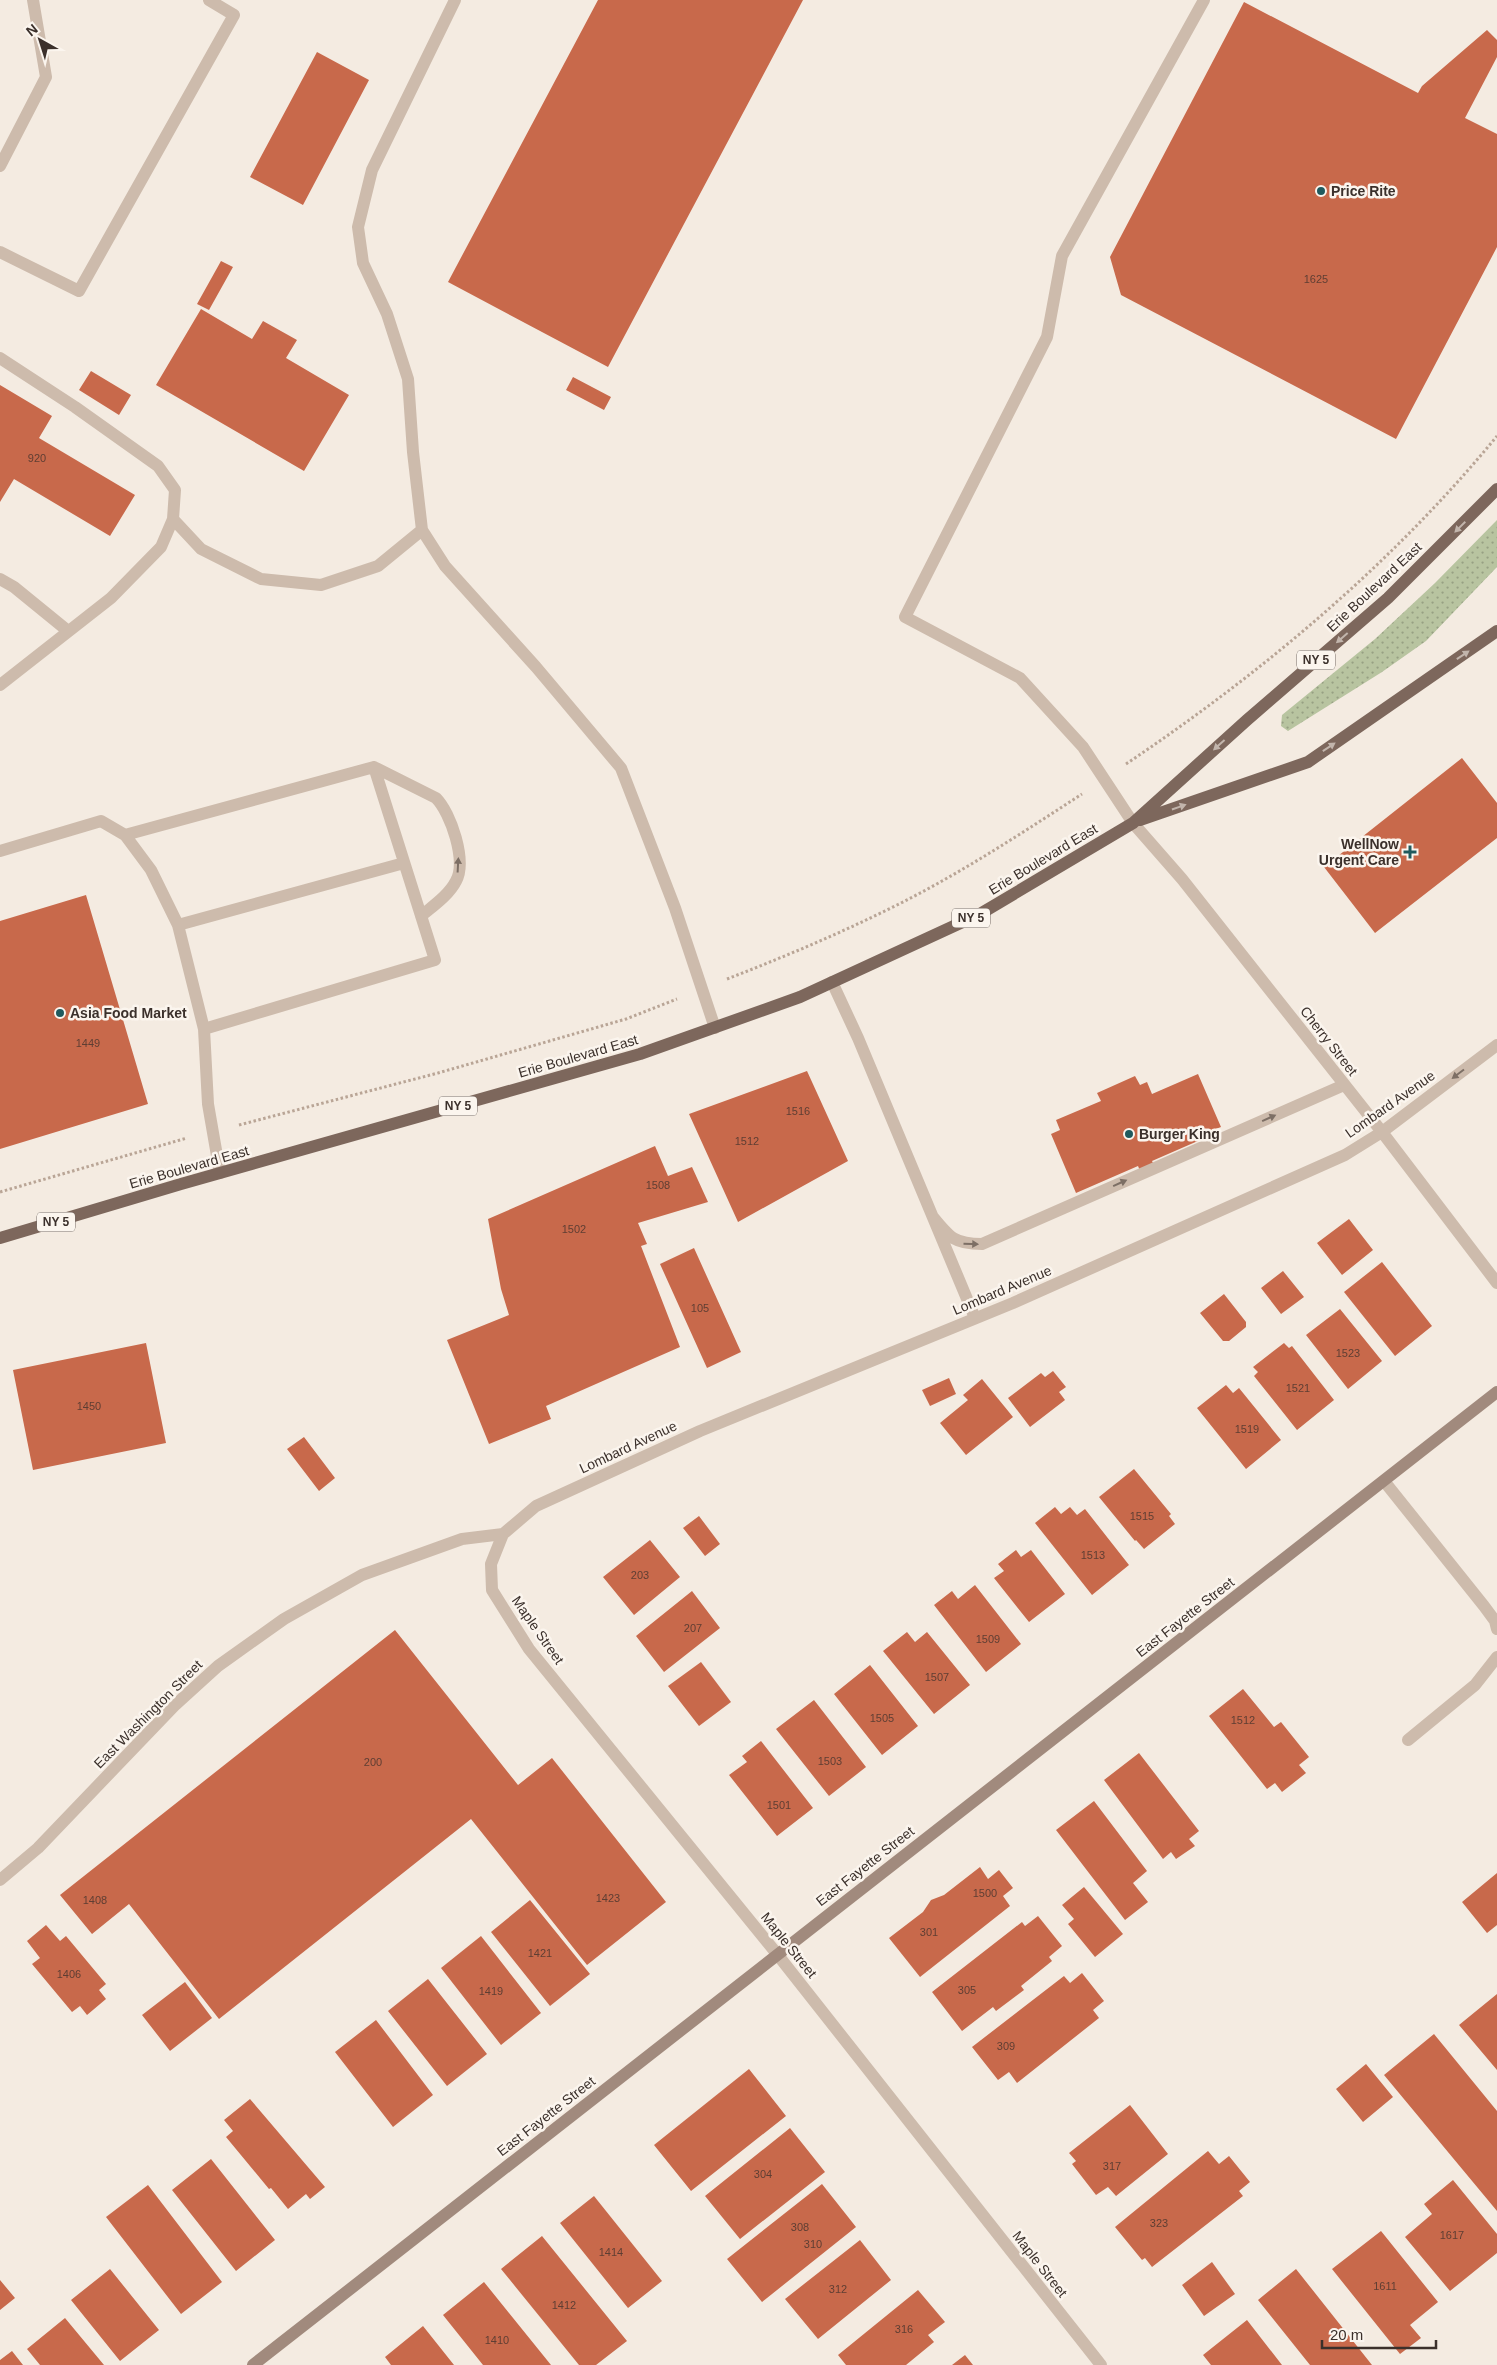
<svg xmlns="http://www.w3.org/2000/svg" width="1497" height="2365" font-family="Helvetica,sans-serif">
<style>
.grass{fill:url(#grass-dots)}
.building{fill:#c8694b}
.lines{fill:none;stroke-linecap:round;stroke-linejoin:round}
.path{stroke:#b9a596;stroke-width:3;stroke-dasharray:2.5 2.5;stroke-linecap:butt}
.lane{stroke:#cdbbac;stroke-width:12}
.street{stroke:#cdbbac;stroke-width:12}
.secondary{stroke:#a18a7d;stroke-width:12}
.primary{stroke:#7d675c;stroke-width:12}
.oneway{fill:#c2b5ac}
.oneway2{fill:#7d6f65}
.poi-dot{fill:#1f5a5e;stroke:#fbf5ee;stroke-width:2}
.labels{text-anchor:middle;stroke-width:5;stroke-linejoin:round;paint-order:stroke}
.number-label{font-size:11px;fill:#5e3e33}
.shield{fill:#fbf5ee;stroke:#756b66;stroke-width:1}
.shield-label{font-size:12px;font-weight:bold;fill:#3b302b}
.poi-label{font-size:14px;font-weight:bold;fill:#3b302b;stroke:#fbf5ee;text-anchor:start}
.street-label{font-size:14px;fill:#3b302b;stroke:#fbf5ee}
</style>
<defs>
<pattern id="grass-dots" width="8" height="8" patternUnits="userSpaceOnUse" patternTransform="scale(1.25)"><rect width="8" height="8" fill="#b8c4a0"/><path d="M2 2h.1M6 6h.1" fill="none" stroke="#97a083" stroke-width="1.8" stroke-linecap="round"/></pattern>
</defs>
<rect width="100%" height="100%" fill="#f4ebe1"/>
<!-- grass -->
<path class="grass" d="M1497,520v47l-71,74 -44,31 -94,59 -7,-5 1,-11 93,-76 60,-56z"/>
<!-- building -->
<path class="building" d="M598,0h205l-195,367 -160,-85z
M1244,2l174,91 4,-7 65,-56 10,10v17l-32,61 32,16v113l-101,192 -275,-144 -11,-38z
M317,52l52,28 -66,125 -53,-28z
M221,261l12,6 -24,43 -12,-6z
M201,309l51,30 11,-18 34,19 -11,18 63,37 -45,76 -148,-86z
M91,371l40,24 -12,20 -40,-25z
M573,377l38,20 -7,13 -38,-20z
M0,385l52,31 -13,22 96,57 -25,41 -96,-57 -14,23z
M1462,758l35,45v35l-122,95 -51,-66z
M86,895l62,209 -148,45v-228z
M807,1071l41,90 -110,61 -49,-108z
M1198,1074l23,53 -16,6 2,4 -55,24 3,6 -14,6 -3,-7 -62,27 -25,-59 9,-4 -4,-10 45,-19 -4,-8 38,-17 5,9 7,-3 5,12z
M655,1146l13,30 24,-9 16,35 -70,21 9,21 -6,2 39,101 -134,59 5,13 -62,25 -42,-104 62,-25 -8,-26 -13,-70z
M1349,1219l24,31 -31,25 -25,-32z
M694,1248l47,104 -34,16 -47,-104z
M1382,1262l50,64 -37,30 -51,-64z
M1283,1271l21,26 -23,17 -20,-26z
M1224,1294l22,28v5l-17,14h-6l-23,-28z
M1340,1309l42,52 -34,28 -42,-54z
M146,1343l20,100 -133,27 -20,-100z
M1284,1343l5,5 3,-2 42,54 -37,30 -43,-54 4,-4 -5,-5z
M1053,1371l13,16 -7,5 6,8 -35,27 -22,-29 33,-25 4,4z
M949,1378l7,16 -26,12 -8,-16z
M982,1379l31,38 -47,38 -26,-32 28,-23 -5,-5z
M1226,1385l7,8 6,-5 42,52 -35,29 -49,-61z
M304,1437l31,41 -16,13 -32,-42z
M1134,1469l37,45 -2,2 6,8 -31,25 -8,-9 -1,1 -36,-44z
M1055,1507l6,7 9,-7 7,8 8,-6 44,56 -37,30 -57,-72z
M699,1516l21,28 -15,12 -22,-28z
M650,1540l30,37 -46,38 -31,-38z
M1016,1550l5,7 10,-7 34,44 -36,28 -35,-44 10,-7 -6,-7z
M975,1585l46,59 -35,28 -52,-67 18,-14 6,8z
M692,1591l28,37 -56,44 -28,-36z
M395,1630l123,155 34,-27 114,144 -79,63 -116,-146 -252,200 -90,-115 -37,30 -32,-39z
M907,1632l8,10 12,-10 43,53 -36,29 -51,-63z
M701,1662l30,40 -32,24 -31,-40z
M870,1665l48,61 -36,29 -48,-61z
M1243,1689l31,38 7,-5 28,35 -10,8 7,8 -24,19 -7,-9 -8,6 -58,-73z
M814,1700l52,67 -37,29 -53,-67z
M761,1741l52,67 -36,28 -48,-61 18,-13 -5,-6z
M1139,1753l60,78 -10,8 6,7 -19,13 -5,-7 -8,7 -59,-79z
M1094,1801l53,70 -14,12 15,19 -23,18 -69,-90z
M980,1867l8,12 11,-9 14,18 -10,8 7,10 -90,71 -31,-39 34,-26 8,-12 13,-5z
M1497,1873v52l-10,8 -25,-31z
M1084,1887l39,47 -28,23 -27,-33 6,-5 -12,-14z
M530,1900l60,74 -40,32 -59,-74z
M1038,1916l24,30 -13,11 3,4 -31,25 3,4 -28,21 -3,-4 -31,24 -30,-39 90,-70 3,4z
M46,1925l14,16 6,-5 40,48 -7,6 7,9 -19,16 -7,-9 -8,6 -40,-48 8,-6 -13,-17z
M481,1936l60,77 -40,32 -60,-77z
M1082,1973l22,28 -11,9 6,8 -82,65 -8,-11 -11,8 -26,-33 92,-71 6,7z
M428,1979l59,75 -40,32 -59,-75z
M185,1982l27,36 -42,33 -28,-36z
M1497,1994v76l-38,-45z
M376,2020l57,75 -40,32 -58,-75z
M1434,2034l63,77v100l-113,-136z
M1366,2064l27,33 -30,25 -27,-33z
M749,2069l37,47 -95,75 -37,-46z
M250,2099l75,88 -15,12 -4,-5 -18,15 -17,-21 -2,1 -43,-52 7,-6 -9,-11z
M1130,2105l38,49 -52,42 -8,-9 -12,8 -24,-31 4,-3 -7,-8z
M790,2128l35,44 -85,67 -35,-43z
M1208,2151l11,13 10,-8 21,26 -11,9 4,5 -91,71 -7,-9 -3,2 -27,-33z
M211,2159l64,81 -39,31 -64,-81z
M1453,2180l44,54v19l-47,38 -45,-54 27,-23 -8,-10z
M822,2184l34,43 -94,75 -35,-43z
M148,2185l74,97 -41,32 -75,-97z
M594,2196l68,85 -34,27 -68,-85z
M1381,2231l57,71 -28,23 11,13 -21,16 -68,-85z
M542,2236l85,105 -31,24h-17l-78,-96z
M860,2240l31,40 -73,59 -33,-40z
M1212,2262l23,32 -31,22 -22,-31z
M110,2269l49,61 -39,31 -49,-61z
M1296,2269l76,96h-62l-52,-65z
M0,2280l15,18 -15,12z
M484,2282l67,83h-68l-40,-50z
M918,2290l27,32 -17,13 6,7 -28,23h-60l-8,-10z
M65,2318l39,47h-64l-13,-16z
M1247,2320l35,45h-71l-8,-10z
M423,2326l31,39h-63l-6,-8z
M12,2351l11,14h-23v-5z
M965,2355l8,10h-21z"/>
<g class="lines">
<!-- path -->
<path class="path" d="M1126,764c137,-92 266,-200 371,-328
M727,979c57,-22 114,-46 170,-74 64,-32 125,-72 185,-111
M239,1125l199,-52 188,-54 51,-20
M0,1192l187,-54"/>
<!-- lane -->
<path class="lane" d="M455,0l-83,170 -14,57 5,36 24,51 21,65 5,73 9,78 23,36 91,101 85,101 54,140 40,120
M0,166l46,-89 -13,-77
M0,252l79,39 155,-276 -25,-15
M0,358l75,49 83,59 17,24 -2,29 -12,28 -50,51 -111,87
M173,519l28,30 60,30 60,6 57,-19 44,-36
M0,579l14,8 54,44
M374,767l62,31c15,15 31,63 20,83 -7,14 -23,25 -35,35
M1133,823l-50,-76 -63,-69 -115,-61 142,-280 15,-81 142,-256
M125,835l249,-68 61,193 -231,69
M0,851l101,-30 24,14 26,35 27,55 26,104 4,75 12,69
M178,925l226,-62
M832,982l26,56 117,280
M933,1217c17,21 22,27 49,27l362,-159
M1384,1481l100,125 11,15 2,8
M1408,1740l67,-55 22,-28"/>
<!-- street -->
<path class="street" d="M1133,823l49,56 200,253 115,151
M0,1880l38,-32 136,-142 44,-40 66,-47 78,-44 100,-36 41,-5
M1101,2365l-324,-411 -248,-305 -37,-59 -1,-26 12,-30 33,-28 164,-75 313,-128 332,-148 37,-23 115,-87"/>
<!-- secondary -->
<path class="secondary" d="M253,2365l1244,-973"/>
<!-- primary -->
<path class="primary" d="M1140,820l168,-58 189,-131
M0,1238l181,-54 459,-130 160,-57 180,-83 153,-91 114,-103 141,-122 109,-109"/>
</g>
<!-- one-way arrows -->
<defs><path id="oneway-solid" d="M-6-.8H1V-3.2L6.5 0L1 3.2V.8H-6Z" transform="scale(1.25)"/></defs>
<g class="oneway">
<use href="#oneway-solid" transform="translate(1460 527) rotate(135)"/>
<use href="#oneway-solid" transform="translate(1342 638) rotate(139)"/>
<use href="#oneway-solid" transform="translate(1463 655) rotate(-34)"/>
<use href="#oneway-solid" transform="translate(1219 745) rotate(138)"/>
<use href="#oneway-solid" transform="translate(1329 747) rotate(-34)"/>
<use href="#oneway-solid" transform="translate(1179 807) rotate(-19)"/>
</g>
<g class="oneway2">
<use href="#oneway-solid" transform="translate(458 865) rotate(-87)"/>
<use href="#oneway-solid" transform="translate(1458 1074) rotate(143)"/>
<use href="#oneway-solid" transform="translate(1269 1118) rotate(-24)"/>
<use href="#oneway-solid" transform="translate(1120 1183) rotate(-24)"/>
<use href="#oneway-solid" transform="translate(971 1244) rotate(2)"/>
</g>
<!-- markers -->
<g class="poi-dot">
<circle cx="1321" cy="191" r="5"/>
<path d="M1407.5 844.5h5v5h5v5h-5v5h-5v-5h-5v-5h5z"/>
<circle cx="60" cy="1013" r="5"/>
<circle cx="1129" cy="1134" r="5"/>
</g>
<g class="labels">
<!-- number labels -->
<g class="number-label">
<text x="1316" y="283">1625</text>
<text x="37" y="462">920</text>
<text x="88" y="1047">1449</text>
<text x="798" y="1115">1516</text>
<text x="747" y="1145">1512</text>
<text x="658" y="1189">1508</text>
<text x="574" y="1233">1502</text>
<text x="700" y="1312">105</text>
<text x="1348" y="1357">1523</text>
<text x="1298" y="1392">1521</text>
<text x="89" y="1410">1450</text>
<text x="1247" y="1433">1519</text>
<text x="1142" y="1520">1515</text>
<text x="1093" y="1559">1513</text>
<text x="640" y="1579">203</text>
<text x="693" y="1632">207</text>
<text x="988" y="1643">1509</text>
<text x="937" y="1681">1507</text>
<text x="882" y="1722">1505</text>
<text x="1243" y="1724">1512</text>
<text x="830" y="1765">1503</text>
<text x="373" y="1766">200</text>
<text x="779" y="1809">1501</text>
<text x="985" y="1897">1500</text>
<text x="608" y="1902">1423</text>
<text x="95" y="1904">1408</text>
<text x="929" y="1936">301</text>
<text x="540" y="1957">1421</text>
<text x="69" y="1978">1406</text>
<text x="967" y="1994">305</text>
<text x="491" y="1995">1419</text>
<text x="1006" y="2050">309</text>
<text x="1112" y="2170">317</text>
<text x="763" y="2178">304</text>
<text x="1159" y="2227">323</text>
<text x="800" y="2231">308</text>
<text x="1452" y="2239">1617</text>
<text x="813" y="2248">310</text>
<text x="611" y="2256">1414</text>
<text x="1385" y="2290">1611</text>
<text x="838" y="2293">312</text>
<text x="564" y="2309">1412</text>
<text x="904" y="2333">316</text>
<text x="497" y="2344">1410</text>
</g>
<!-- shield labels -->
<g class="shield">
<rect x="1297" y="650.5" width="38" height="19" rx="4"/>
<rect x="952" y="908.5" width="38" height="19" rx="4"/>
<rect x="439" y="1096.5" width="38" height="19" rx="4"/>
<rect x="37" y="1212.5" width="38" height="19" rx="4"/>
</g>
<g class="shield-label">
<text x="1316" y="664">NY 5</text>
<text x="971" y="922">NY 5</text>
<text x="458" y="1110">NY 5</text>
<text x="56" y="1226">NY 5</text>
</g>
<!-- poi labels -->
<g class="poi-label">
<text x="1331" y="196">Price Rite</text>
<text x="1399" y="849" text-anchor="end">WellNow<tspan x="1399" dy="16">Urgent Care</tspan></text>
<text x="70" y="1018">Asia Food Market</text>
<text x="1139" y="1139">Burger King</text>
</g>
<!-- street labels -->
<g class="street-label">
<text transform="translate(1374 587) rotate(-43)" y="5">Erie Boulevard East</text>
<text transform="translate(1043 859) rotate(-31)" y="5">Erie Boulevard East</text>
<text transform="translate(1329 1041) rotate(52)" y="5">Cherry Street</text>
<text transform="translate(578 1056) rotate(-16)" y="5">Erie Boulevard East</text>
<text transform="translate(1390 1104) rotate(-35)" y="5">Lombard Avenue</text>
<text transform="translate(189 1167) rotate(-16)" y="5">Erie Boulevard East</text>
<text transform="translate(1002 1290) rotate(-23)" y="5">Lombard Avenue</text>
<text transform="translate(628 1447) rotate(-25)" y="5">Lombard Avenue</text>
<text transform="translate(1185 1617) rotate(-38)" y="5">East Fayette Street</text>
<text transform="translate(538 1630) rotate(55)" y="5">Maple Street</text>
<text transform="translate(148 1714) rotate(-45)" y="5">East Washington Street</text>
<text transform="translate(865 1866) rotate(-38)" y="5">East Fayette Street</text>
<text transform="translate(789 1945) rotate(51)" y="5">Maple Street</text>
<text transform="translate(546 2116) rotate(-38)" y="5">East Fayette Street</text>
<text transform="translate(1040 2264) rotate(52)" y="5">Maple Street</text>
</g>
</g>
<!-- north arrow -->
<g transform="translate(40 40) rotate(321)" stroke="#fbf5ee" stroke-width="4" paint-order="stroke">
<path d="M0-4L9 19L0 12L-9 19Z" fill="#3b302b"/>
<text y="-8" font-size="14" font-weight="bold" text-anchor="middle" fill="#3b302b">N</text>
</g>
<!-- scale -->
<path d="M1322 2340v8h114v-8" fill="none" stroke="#3b302b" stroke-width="2.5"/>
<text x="1330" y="2340" font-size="15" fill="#3b302b" stroke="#fbf5ee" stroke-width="4" paint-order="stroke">20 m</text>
</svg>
